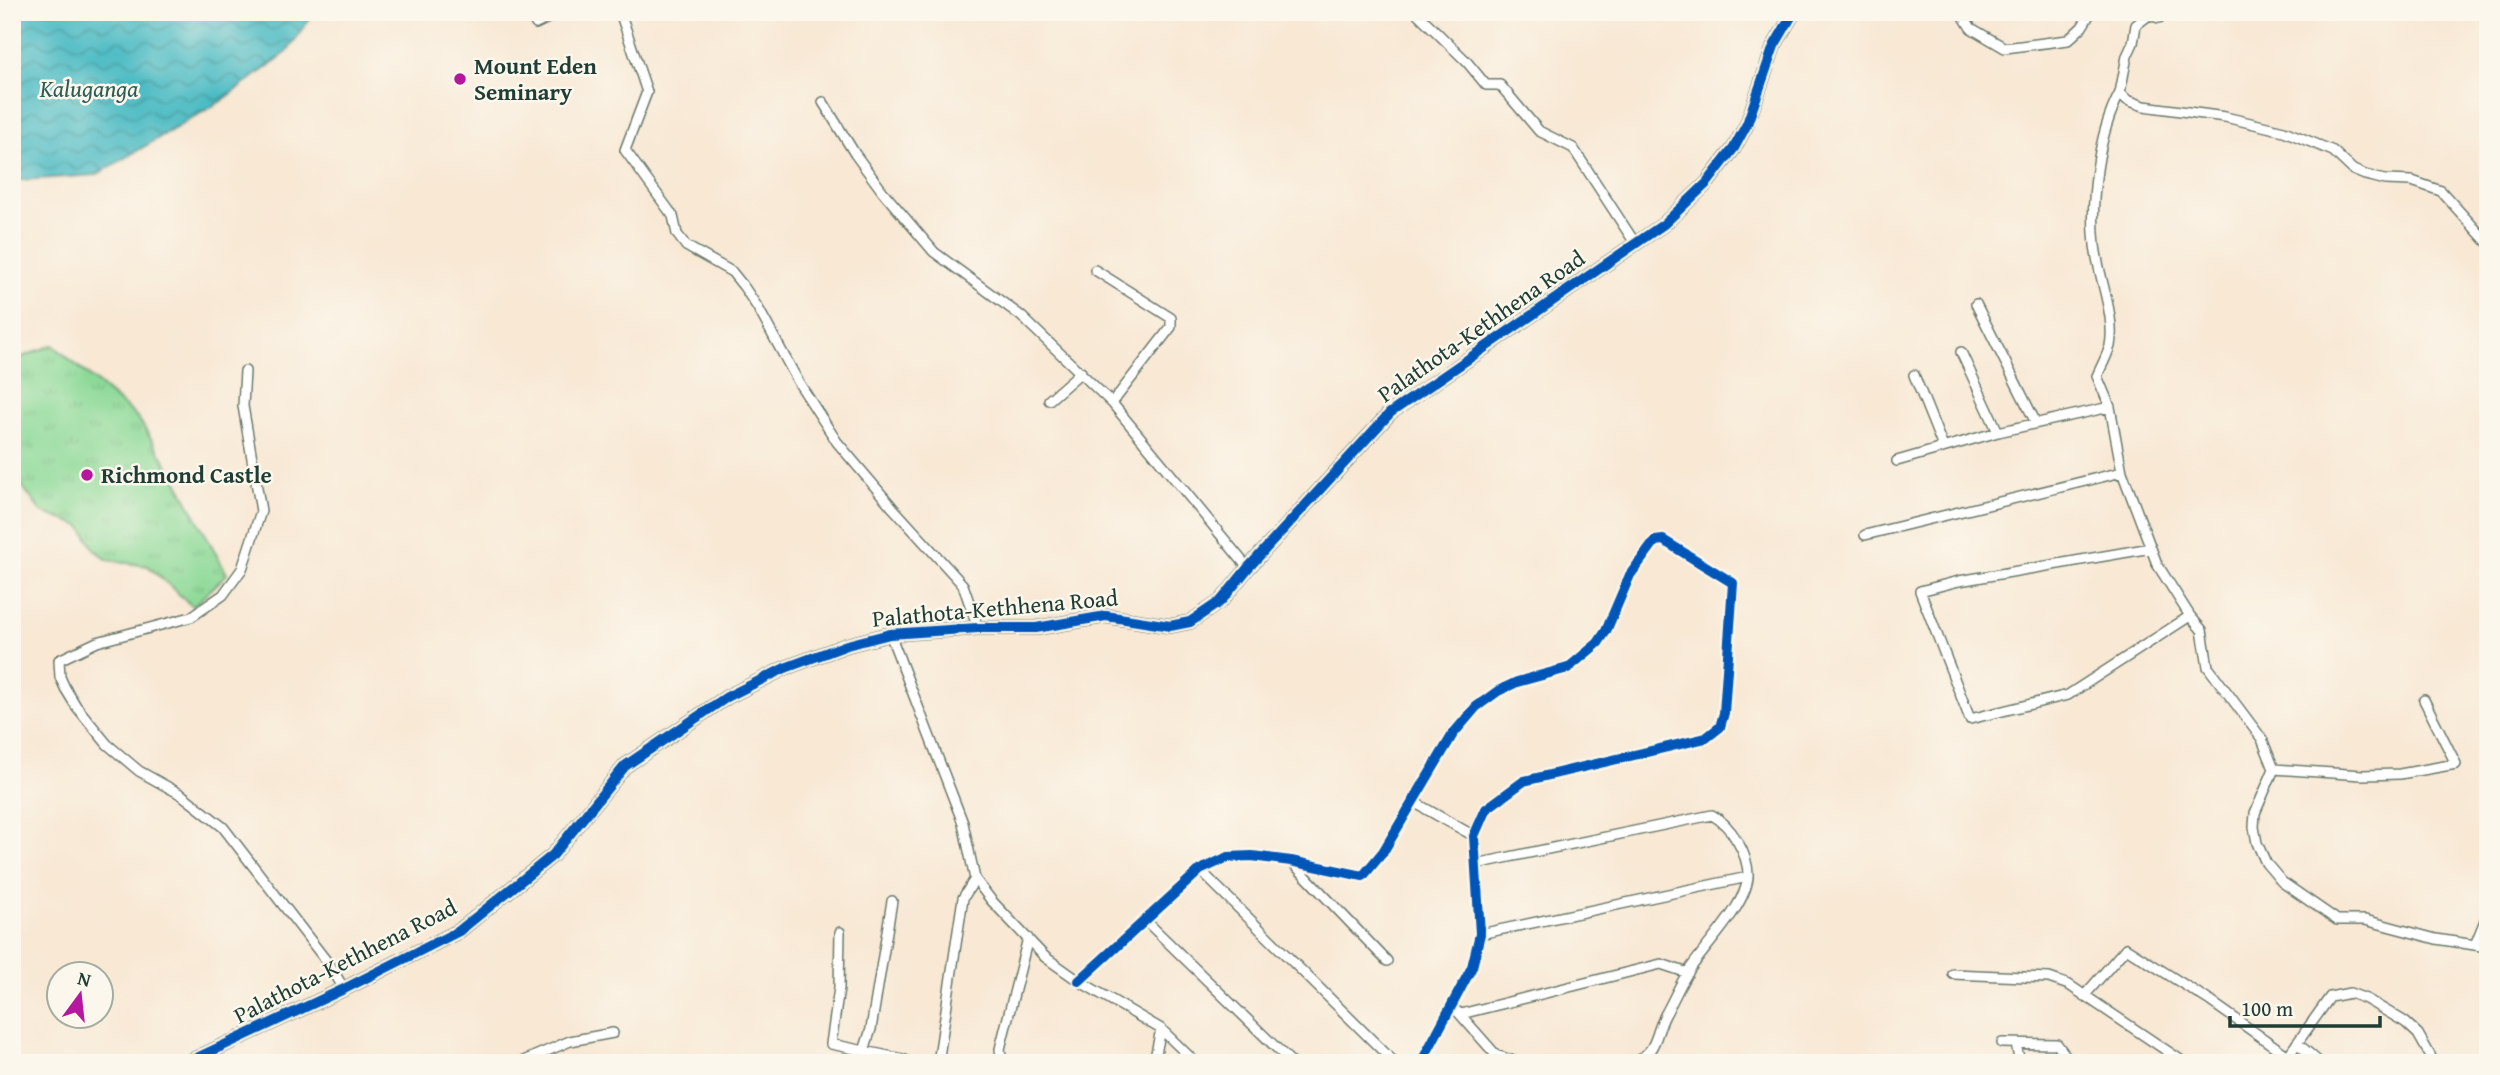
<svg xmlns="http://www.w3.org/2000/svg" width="2500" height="1075" font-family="'Gentium Book Plus',serif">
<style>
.grass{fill:url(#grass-tufts);stroke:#568b66;stroke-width:2}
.water{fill:url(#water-waves);stroke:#367c7c;stroke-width:2}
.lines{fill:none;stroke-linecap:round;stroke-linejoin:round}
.street-casing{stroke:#6b796c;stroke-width:12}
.secondary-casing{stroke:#6b796c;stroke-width:16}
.street{stroke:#fff;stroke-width:9}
.secondary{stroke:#fce5cf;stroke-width:12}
.cycleway-casing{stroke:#fbf7ec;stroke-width:15}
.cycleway{stroke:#0057b8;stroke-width:10}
.poi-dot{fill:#b5179e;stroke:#fbf7ec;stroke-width:2.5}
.labels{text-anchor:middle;stroke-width:5;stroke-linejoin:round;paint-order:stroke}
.poi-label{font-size:23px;font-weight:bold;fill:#1f3d34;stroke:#fbf7ec;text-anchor:start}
.street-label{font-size:23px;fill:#1f3d34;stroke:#fbf7ec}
.water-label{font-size:24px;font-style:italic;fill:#2b5d58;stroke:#fbf7ec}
</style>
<defs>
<pattern id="grass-tufts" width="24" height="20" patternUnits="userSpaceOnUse" patternTransform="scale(1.75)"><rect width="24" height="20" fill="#8cd997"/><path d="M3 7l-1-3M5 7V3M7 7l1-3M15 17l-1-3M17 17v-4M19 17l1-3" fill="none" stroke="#78bb83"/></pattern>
<pattern id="water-waves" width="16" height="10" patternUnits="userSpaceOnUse" patternTransform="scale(1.75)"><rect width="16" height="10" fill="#4ebcc4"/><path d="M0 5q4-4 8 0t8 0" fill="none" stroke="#409aa0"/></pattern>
</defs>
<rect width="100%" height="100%" fill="#fbf7ec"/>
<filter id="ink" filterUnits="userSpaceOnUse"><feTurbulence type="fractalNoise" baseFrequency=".0143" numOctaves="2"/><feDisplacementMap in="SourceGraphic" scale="14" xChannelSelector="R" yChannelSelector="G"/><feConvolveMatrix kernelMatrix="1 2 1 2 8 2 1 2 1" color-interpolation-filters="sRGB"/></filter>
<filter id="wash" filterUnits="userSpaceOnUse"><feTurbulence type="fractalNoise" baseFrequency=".00686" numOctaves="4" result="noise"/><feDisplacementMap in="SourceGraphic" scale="28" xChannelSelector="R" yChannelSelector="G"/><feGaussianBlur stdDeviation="1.57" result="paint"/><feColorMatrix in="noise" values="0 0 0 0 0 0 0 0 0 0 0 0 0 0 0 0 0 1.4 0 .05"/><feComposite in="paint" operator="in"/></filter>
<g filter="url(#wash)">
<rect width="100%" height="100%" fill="#f8e8d4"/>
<!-- grass -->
<path class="grass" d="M53,345l85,73 35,56 54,100 -34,33 -45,-41 -40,-6 -13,-10 -14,-24 -40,-14 -25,-35 -4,-10v-106z"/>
<!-- water -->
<path class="water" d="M12,12h302l-27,40 -64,48 -127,75 -75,5 -9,3z"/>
</g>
<g filter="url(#ink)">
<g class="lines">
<!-- street casing -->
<g class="street-casing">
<path id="street" d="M529,12l7,12 24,-12
M620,12l27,80 -22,58 48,66 4,18 9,12 46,26 12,15 14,21 41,75 38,59 56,66 70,77 15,43
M1416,12l51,50 19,23h14l39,46 34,17 62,95
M1961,12l10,16 34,20 63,-8 14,-13 9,-15
M2149,12v3l-13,10 -3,18 -6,13 -7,37 7,7 17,6 81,11 59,14 49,20 20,19 12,5 20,5 27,1 29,10 47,52
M2149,15l10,3 11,-6
M2120,93c-22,40 -30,107 -25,152 3,31 21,71 15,101 -3,10 -9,21 -13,30l13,31 12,65 35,92 33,52 12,14 6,37 54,72 12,30 -19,44 -1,14 3,16 9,20 16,19 55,38h28l71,19 52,8
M823,102l32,52 28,38 51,60 87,64 91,87 136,165
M1095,270l76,48v9l-59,76
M1976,304l60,119
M1961,352l37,80
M245,371l-2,35 18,105 -19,58 -19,26 -32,22 -94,25 -38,18 1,17 5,11 11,18 31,38 32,27 43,24 41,32 108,140 13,22
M1914,375l29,72
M1049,400l32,-28
M1897,461l101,-29 112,-25
M1865,535l257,-63
M2151,548l-192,33 -39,10 50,128 98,-24 122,-79
M890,634l73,189 12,56 16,21 54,57 34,24 82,48 35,34
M2274,769l88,6 38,-1 56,-10 -32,-64
M1412,801l62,35
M1291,861l96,100
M1476,864l236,-49c19,10 37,40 36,62 -2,29 -44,70 -60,95 -9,14 -15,29 -23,43 -12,24 -6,33 -31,48
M1200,870l195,193
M2486,873l2,1
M1145,920l147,143
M840,932l-1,56 -8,56 72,15 7,4
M1480,934l268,-57
M2475,945l13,-32
M1953,974l96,4 20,7 116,78
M1079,981l121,-111 28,-13 24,-1 39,5 72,15 20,-24 70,-118 23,-27 22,-16 19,-9 51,-14 30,-25 8,-12 24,-56 25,-34 8,-1 70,43 -9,130 -4,14 -14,11 -182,43 -38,28 -12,27 6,98 -8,33 -51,96
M2084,996l42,-48 84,53 78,55
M1458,1012l38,43 23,8
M1461,1014l200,-50 27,9
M2002,1043l55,1 14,19
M2297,1043l23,20
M2016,1044l4,19
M211,1051l6,12
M864,1051l7,-22 21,-128
M519,1063l51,-22 43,-8
M938,1063l25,-165 12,-19
M1002,1063l-2,-14 28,-111
M1154,1063l7,-34
M2283,1063l47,-66 20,-4 16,6 39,23 13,12 13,23"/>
</g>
<!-- secondary casing -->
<g class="secondary-casing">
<path id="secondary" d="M186,1063l158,-74 115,-58 94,-76 72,-89 102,-69 58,-29 62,-23 43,-11 88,-6h58l70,-12 64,10 20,-4 31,-21 27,-33 142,-155 274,-189 43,-41 27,-35 13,-24 27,-78 20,-34"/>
</g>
<!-- street -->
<use href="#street" class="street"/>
<!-- secondary -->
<use href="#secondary" class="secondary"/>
<!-- cycleway casing -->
<g class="cycleway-casing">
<path id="cycleway" d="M1079,981l121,-111 28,-13 24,-1 39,5 72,15 20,-24 70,-118 23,-27 22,-16 19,-9 51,-14 30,-25 8,-12 24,-56 25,-34 8,-1 70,43 -9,130 -4,14 -14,11 -182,43 -38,28 -12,27 6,98 -8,33 -51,96
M186,1063l158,-74 115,-58 94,-76 72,-89 102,-69 58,-29 62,-23 43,-11 88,-6h58l70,-12 64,10 20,-4 31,-21 27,-33 142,-155 274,-189 43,-41 27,-35 13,-24 27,-78 20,-34"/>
</g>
<!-- cycleway -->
<use href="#cycleway" class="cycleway"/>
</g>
</g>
<!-- markers -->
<g class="poi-dot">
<circle cx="460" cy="79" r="7"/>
<circle cx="87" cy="475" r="7"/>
</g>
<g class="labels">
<!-- poi labels -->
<g class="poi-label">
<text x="474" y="74">Mount Eden<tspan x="474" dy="26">Seminary</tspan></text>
<text x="101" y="483">Richmond Castle</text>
</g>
<!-- street labels -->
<g class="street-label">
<text transform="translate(1481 326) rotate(-35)" y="8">Palathota-Kethhena Road</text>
<text transform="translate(995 608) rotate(-5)" y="8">Palathota-Kethhena Road</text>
<text transform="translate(345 961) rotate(-27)" y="8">Palathota-Kethhena Road</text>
</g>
<!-- water labels -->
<g class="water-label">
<text x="89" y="97">Kaluganga</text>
</g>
</g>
<!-- margin -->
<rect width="2500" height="1075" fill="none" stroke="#fbf7ec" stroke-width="42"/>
<!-- north arrow -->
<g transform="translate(80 995) rotate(15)"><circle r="33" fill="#fbf7ec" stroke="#a3ada2" stroke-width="2"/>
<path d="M0-5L12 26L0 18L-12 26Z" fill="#b5179e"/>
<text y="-10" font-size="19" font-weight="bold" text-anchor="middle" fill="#1f3d34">N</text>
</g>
<!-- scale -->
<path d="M2230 1016v10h150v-10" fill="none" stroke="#1f3d34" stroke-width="3.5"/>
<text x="2241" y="1016" font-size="21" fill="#1f3d34" stroke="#fbf7ec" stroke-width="5" paint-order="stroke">100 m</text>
</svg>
